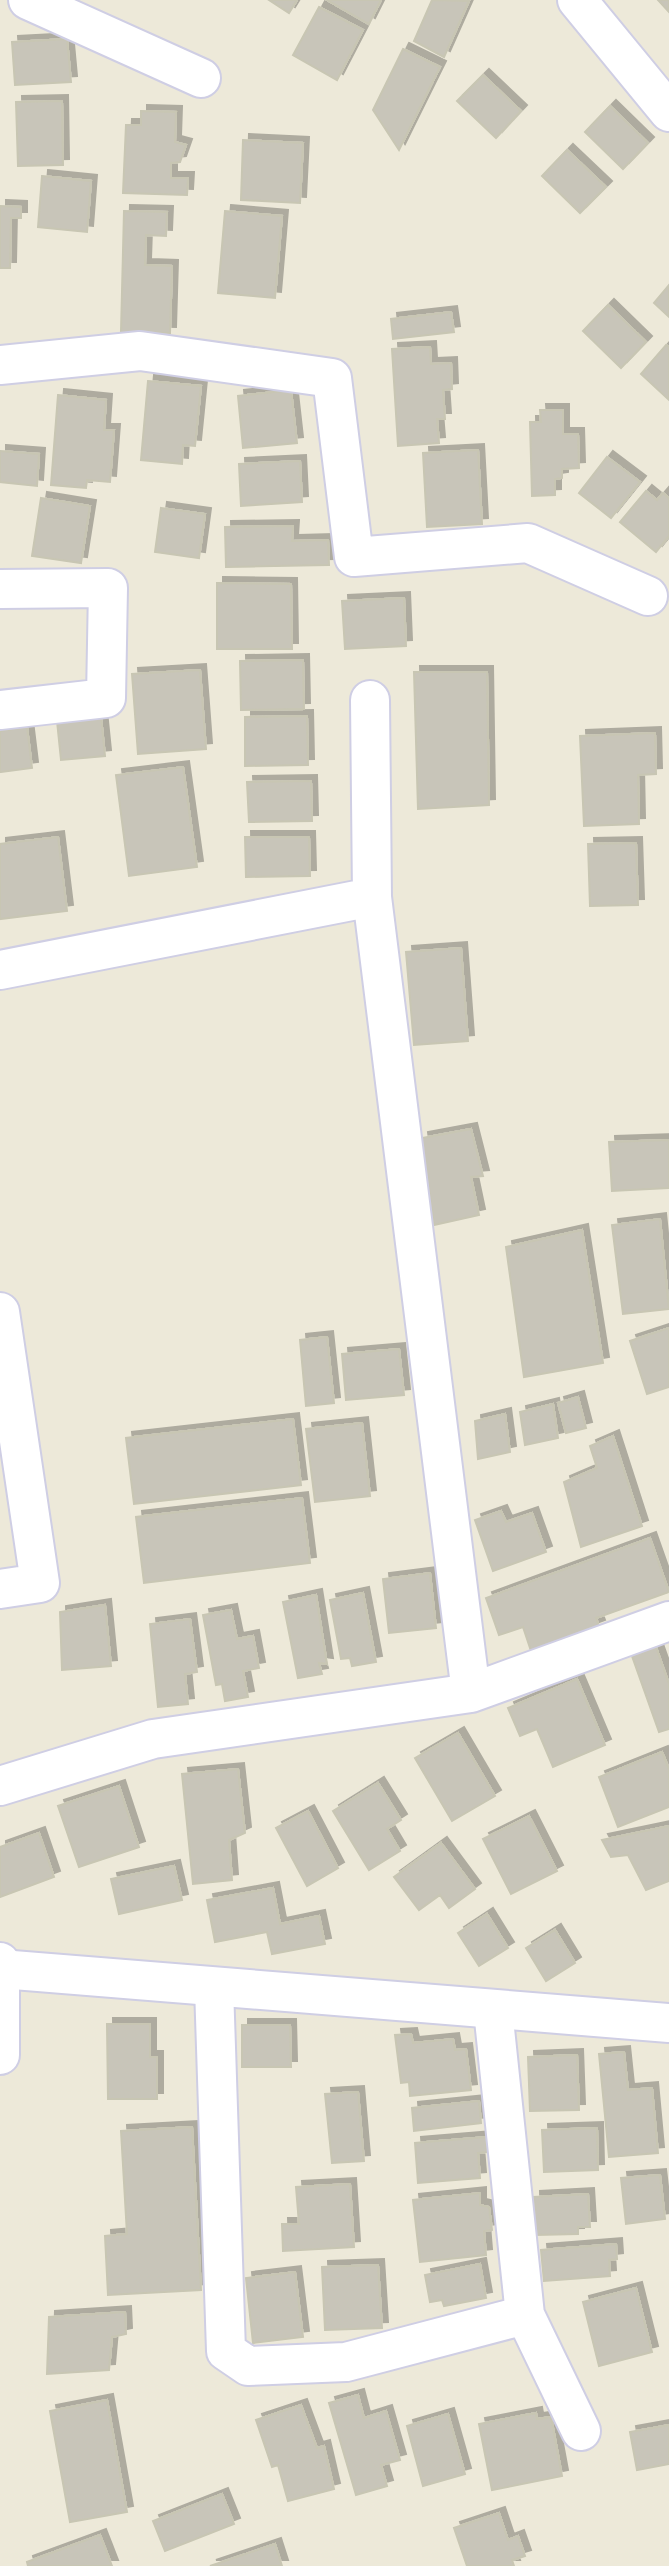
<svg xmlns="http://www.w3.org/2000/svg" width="669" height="2566" font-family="'Public Sans',sans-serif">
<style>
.building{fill:#c8c5b9;stroke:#c8c6b3;stroke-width:2;filter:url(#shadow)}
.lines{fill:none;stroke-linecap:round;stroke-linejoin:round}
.minor-casing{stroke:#cfcee4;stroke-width:42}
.tertiary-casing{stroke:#cfcee4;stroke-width:42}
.minor{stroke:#fff;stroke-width:38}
.tertiary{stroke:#fff;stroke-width:38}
</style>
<defs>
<filter id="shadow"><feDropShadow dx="6" dy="-6" stdDeviation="0" flood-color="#0004"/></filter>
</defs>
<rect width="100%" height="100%" fill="#ede9d9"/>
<!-- building -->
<path class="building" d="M269,0h28l-8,13z
M327,0h54l-12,24z
M432,0l37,1 -25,56 -30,-16z
M658,0h11v12z
M319,7l44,23 -26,50 -44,-25z
M67,39l4,43 -56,3 -3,-43z
M403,49l37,18 -41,83 -26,-40z
M483,75l38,36 -25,27 -39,-37z
M62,101l1,64 -45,1 -2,-64z
M610,106l38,37 -25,26 -38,-37z
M141,111l35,1 -1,30 11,3 -6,17 -9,1v15h17l-1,17 -64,-2 3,-68h15z
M243,140l60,3 -3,60 -59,-3z
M567,150l39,37 -26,26 -38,-37z
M42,176l49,5 -4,51 -49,-5z
M0,206l21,1v11h-10l-1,50h-10z
M124,211l43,1 -1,24 -20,-1 -1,30 27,1 -2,67 -49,-1z
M225,211l57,5 -7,82 -57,-5z
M669,285v32l-15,-14z
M608,305l38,37 -25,26 -38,-37z
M451,312l3,20 -61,7 -2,-20z
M666,345l3,2v53l-28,-26z
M430,347l1,17 20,-1 1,26 -9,1 2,29h-8l2,24 -41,3 -6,-97z
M148,381l53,5 -6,60 -12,-1 -1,19 -41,-4z
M291,390l6,53 -54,5 -5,-52z
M58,395l48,5 -2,30h10l-4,52 -23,-2 -1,8 -35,-3z
M540,410h23v24h15l1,34 -17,1v9l-7,1v16l-23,1 -2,-74h11z
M478,450l4,74 -55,3 -4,-74z
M0,451l39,3 -2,32 -37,-4z
M607,457l33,25 -29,36 -32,-25z
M300,461l2,41 -61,4 -2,-42z
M646,491l11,9 6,-7 6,5v38l-13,16 -36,-30z
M41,498l49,8 -9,57 -49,-7z
M161,508l44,6 -6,44 -44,-6z
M293,526l-1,15 36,-1 1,25 -103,2 -1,-40z
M217,583l74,1 1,65h-75z
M404,598l2,48 -61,3 -3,-48z
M303,660l1,49 -63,1 -1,-49z
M200,670l6,79 -68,5 -6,-80z
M414,672h73l2,133 -71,4z
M307,716l1,49 -63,1v-49z
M101,717l4,39 -44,4 -4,-39z
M27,727l5,41 -32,4v-41z
M655,733l1,41 -18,1 1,49 -55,2 -4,-90z
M183,767l14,100 -68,9 -13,-101z
M311,781l1,40 -63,1 -2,-40z
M58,837l9,74 -67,8v-75z
M245,837h64l1,39 -64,1z
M636,843l2,62 -48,1 -2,-62z
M461,948l7,93 -54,4 -8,-93z
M471,1129l12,47 -12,1 8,38 -45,10 -12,-87z
M669,1140v48l-57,3 -3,-49z
M660,1219l9,90 -46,5 -11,-89z
M582,1230l21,133 -79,14 -18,-130z
M669,1328v59l-22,7 -17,-53z
M327,1337l7,66 -28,3 -6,-66z
M399,1349l5,46 -58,5 -4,-46z
M578,1397l8,31 -20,5 -8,-30z
M553,1404l5,34 -33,7 -5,-33z
M505,1414l5,38 -32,7 -3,-38z
M293,1419l8,66 -167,19 -8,-66z
M362,1423l8,73 -55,6 -9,-73z
M613,1436l29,90 -61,21 -17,-65 33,-14 -7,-22z
M302,1498l8,65 -166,20 -8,-66z
M501,1511l5,11 26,-9 14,39 -53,19 -18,-51z
M650,1538l19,54 -73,26 3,8 -68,25 -8,-24 -24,8 -13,-37z
M430,1573l6,55 -47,5 -6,-54z
M363,1593l13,69 -24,4 -2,-8 -9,1 -11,-59z
M316,1595l11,69 -8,-1 3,11 -24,4 -15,-76z
M105,1605l6,61 -49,4 -2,-58z
M231,1610l6,29 16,-3 6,32 -16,3 5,26 -23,4 -3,-17 -6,1 -13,-70z
M190,1619l7,53 -12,2 3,30 -30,3 -8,-83z
M656,1647l13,37v45l-10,3 -27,-76z
M577,1679l28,66 -52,22 -16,-38 -17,7 -12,-28z
M458,1733l37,63 -43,25 -37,-63z
M662,1752l7,17v38l-51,20 -19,-50z
M238,1769l7,64 -16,7 3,40 -39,4 -11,-110z
M378,1783l23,37 -14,9 13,22 -31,19 -36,-59z
M119,1786l20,61 -60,20 -21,-61z
M308,1811l30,57 -31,18 -31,-58z
M529,1816l28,55 -46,23 -28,-55z
M669,1826v55l-23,9 -18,-35 -17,2 -9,-17z
M39,1833l15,44 -54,20v-50z
M441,1843l34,46 -26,19 -9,-13 -21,15 -25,-33z
M174,1866l8,34 -63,14 -8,-35z
M273,1888l7,36 39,-8 6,28 -53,10 -5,-22 -52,10 -8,-42z
M487,1914l21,34 -29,18 -21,-33z
M555,1930l20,33 -29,18 -20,-33z
M107,2024h43v33h7v42h-49z
M242,2025h48l1,42h-49z
M411,2034l2,9 40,-4 2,11 11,-1 5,41 -61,6 -1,-14 -8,1 -6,-48z
M624,2052l4,38 24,-2 6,65 -49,4 -10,-103z
M577,2055l2,55 -49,1 -2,-54z
M358,2092l6,69 -32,2 -7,-69z
M479,2101l2,22 -67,8 -2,-23z
M192,2127l9,163 -93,5 -3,-59 22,-2 -6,-103z
M597,2128l1,42 -54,2 -2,-42z
M486,2137l1,15 -9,1 2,25 -62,5 -3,-40z
M660,2175l5,44 -39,5 -5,-46z
M350,2184l4,63 -71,4 -1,-27h17l-3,-37z
M480,2193v12l9,2 3,23 -8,1 2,24 -66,7 -7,-62z
M588,2194l2,33h-12v7l-43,1 -1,-38z
M616,2244l1,15 -8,1 1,16 -66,5 -3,-31z
M480,2264l6,34 -42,8 -2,-6 -12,2 -5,-27z
M378,2265l4,63 -57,2 -3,-63z
M295,2272l8,65 -50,6 -7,-65z
M636,2288l16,64 -53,14 -16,-64z
M125,2312l1,22 -14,3 -3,33 -62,4 2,-57z
M358,2395l6,23 22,-7 14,49 -19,5 6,21 -31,9 -27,-92z
M107,2400l20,112 -57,10 -20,-111z
M301,2405l16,43 7,-2 10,43 -46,12 -10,-36 -6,2 -16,-47z
M536,2413l1,6 14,-2 11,59 -70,14 -13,-66z
M448,2414l17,60 -42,12 -16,-60z
M669,2425v39l-32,6 -7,-38z
M222,2494l12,30 -69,27 -12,-30z
M499,2513l9,27 10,-4 7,20 -13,4 2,6h-47l-13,-38z
M100,2535l12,31h-84l-1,-4z
M275,2544l7,22h-72z"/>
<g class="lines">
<!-- minor casing -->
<g class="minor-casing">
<path id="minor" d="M28,0l173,78
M577,0l92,112
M0,365l140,-14 192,27 22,179 174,-14 120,53
M0,589l108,-1 -2,110 -106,12
M370,700l2,197 99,796
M0,970l372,-73
M0,1312l40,271 -40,6
M0,1786l153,-47 318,-46 198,-72
M0,1962v93
M214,1987l12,364 22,15 98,-4 179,-47 -32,-305
M525,2315l56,116"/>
</g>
<!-- tertiary casing -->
<g class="tertiary-casing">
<path id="tertiary" d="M0,1969l669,54"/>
</g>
<!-- minor -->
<use href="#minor" class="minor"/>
<!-- tertiary -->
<use href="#tertiary" class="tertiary"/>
</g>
</svg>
